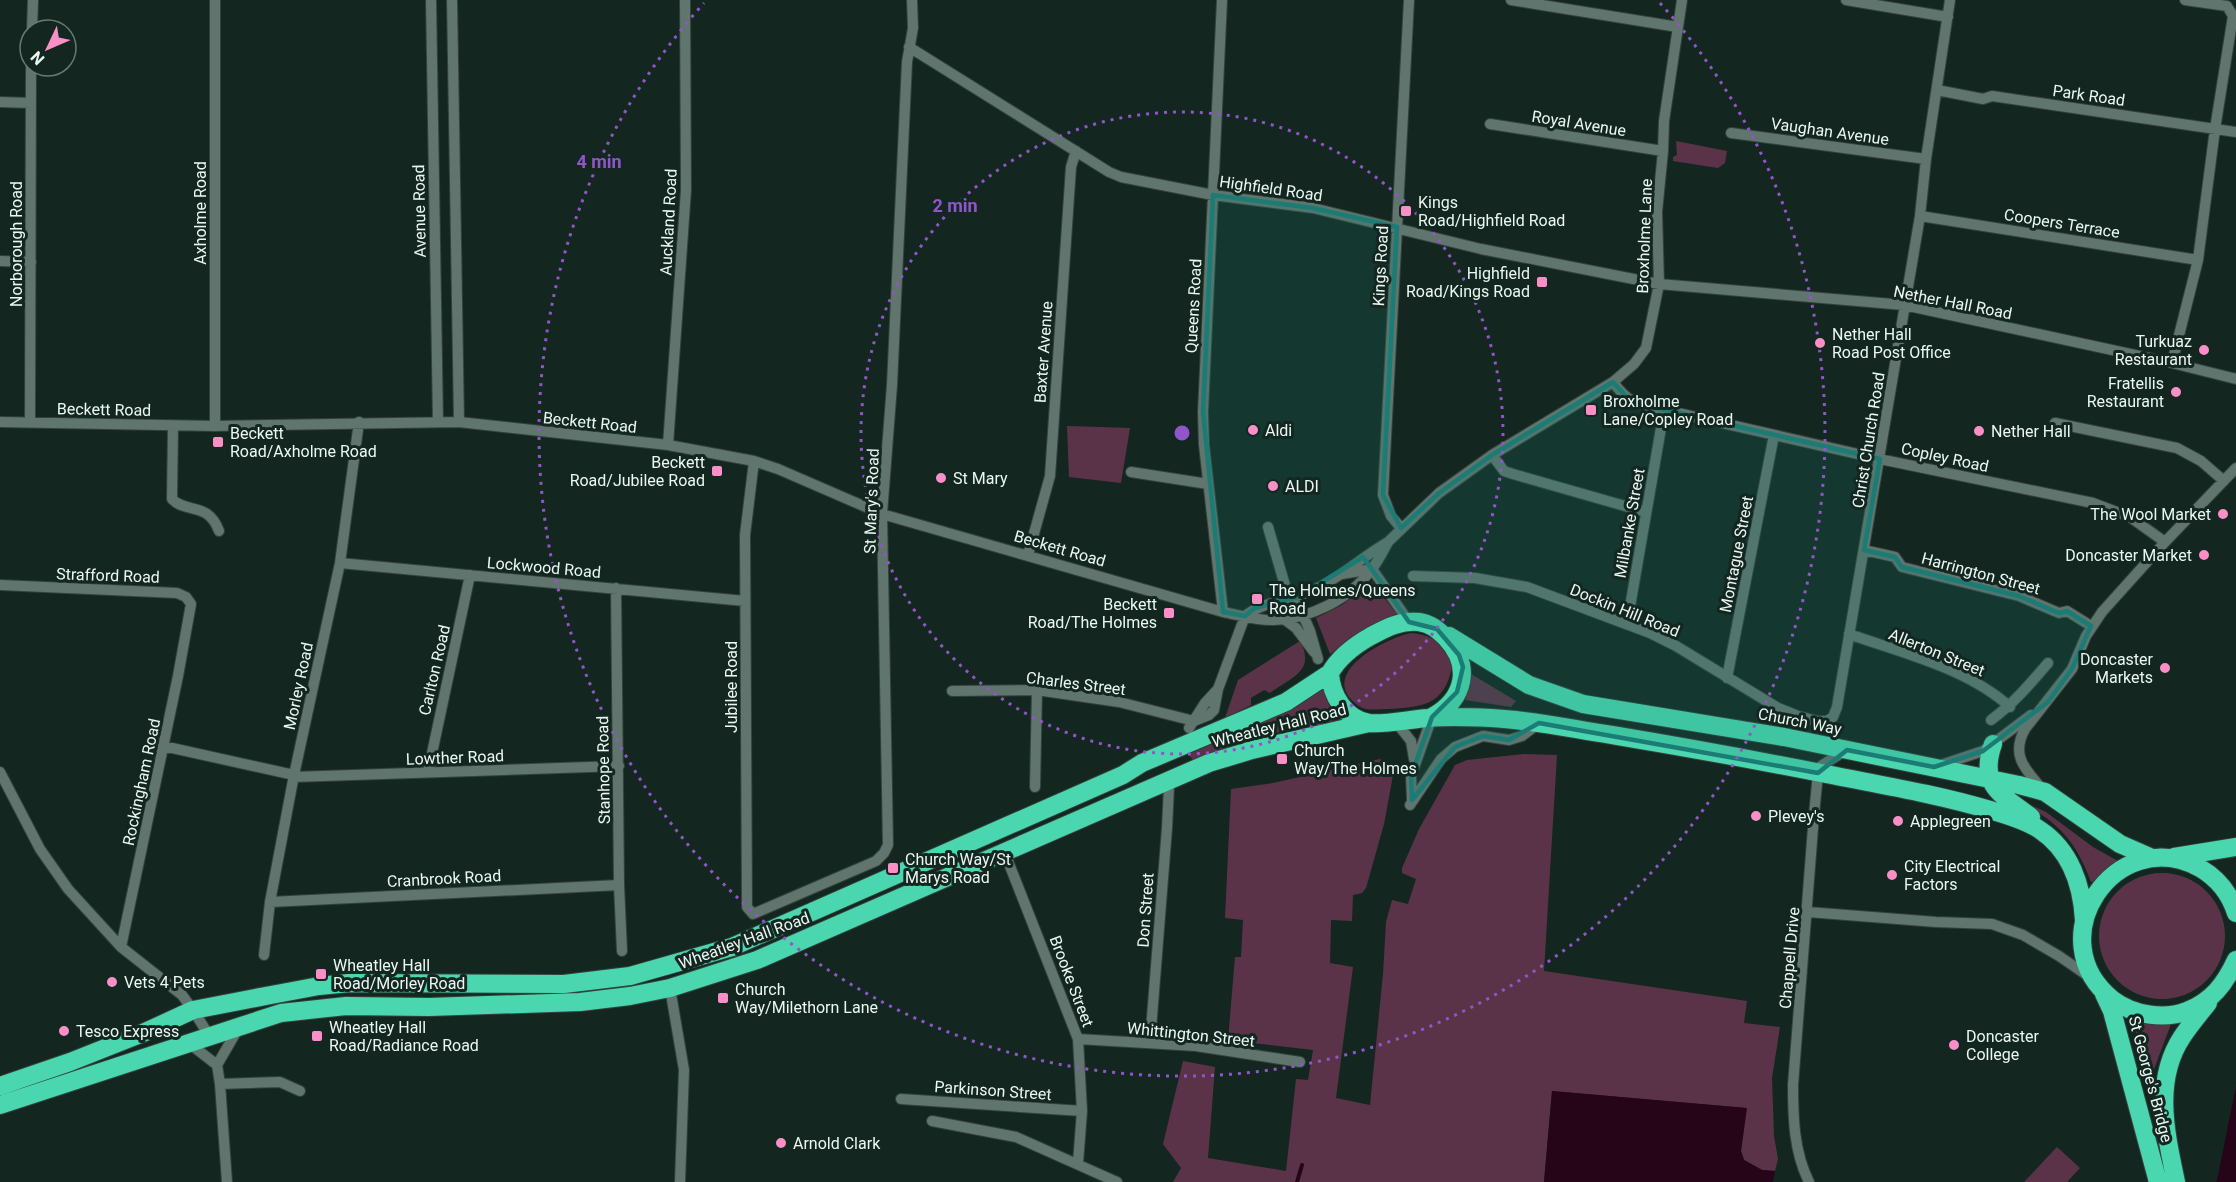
<svg xmlns="http://www.w3.org/2000/svg" width="2236" height="1182" font-family="Roboto,sans-serif">
<style>
.green{fill:#5b3348}
.water{fill:#260518}
.lines{fill:none;stroke-linecap:round;stroke-linejoin:round}
.stream{stroke:#260518;stroke-width:4}
.street-casing{stroke:#34423d;stroke-width:12}
.highway-casing{stroke:#34423d;stroke-width:20}
.street{stroke:#60756d;stroke-width:10}
.highway{stroke:#4ad7af;stroke-width:18}
.marked{fill:#1a7c75;fill-opacity:0.2;stroke:#1a7c75;stroke-width:4.5;stroke-linejoin:round}
.ring{fill:none;stroke:#9155c9;stroke-width:3;stroke-dasharray:3 6}
.poi-dot{fill:#fa8fc7;stroke:#132720;stroke-width:2}
.labels{text-anchor:middle;stroke-width:6;stroke-linejoin:round;paint-order:stroke}
.street-label{font-size:16px;fill:#ebf7f2;stroke:#132720}
.poi-label{font-size:16px;fill:#ebf7f2;stroke:#132720;text-anchor:start}
.centre{fill:#9155c9;stroke:#132720;stroke-width:3}
.ring-label{font-size:18px;text-anchor:middle;font-weight:bold;fill:#9155c9;stroke:#132720;stroke-width:6;stroke-linejoin:round;paint-order:stroke}
</style>
<rect width="100%" height="100%" fill="#132720"/>
<!-- green -->
<path class="green" d="M1676,141l51,10 -2,12 -7,5 -45,-7v-4l4,-2z
M1067,426l63,2 -9,55 -52,-6z
M1372,582l26,34 -28,10 -40,28 -14,-36 26,-13z
M1411,633c23,2 34,12 41,34 -8,39 -30,40 -65,42 -11,0 -22,3 -31,-5 -39,-31 30,-66 55,-71z
M1300,641c16,30 -8,36 -30,52l-6,-3 -13,8v7l-26,13 13,-38z
M1471,674l45,27 -5,6 -46,-7z
M1323,689l6,16 13,16 -60,10 -89,30 -4,-7 109,-48z
M1524,754l33,1 -13,216 203,30 -3,22 36,4 -8,51 2,58 4,23 -3,12 -13,-1 -18,-10 -3,-9 5,-43 -194,-17 -8,91h-371l8,-14 -18,-24 20,-83 32,6 -7,91 78,13 10,-92 12,1 5,-30 -85,-10 7,-83h6l2,-37 -18,-2 6,-129 42,-6 107,-24 11,6 3,5 -10,54 -18,64 -4,5 -9,2 -1,26 -21,-1 -1,43 23,4 -17,131 34,7 13,-131 3,-52 6,-22 16,4 8,-25 -14,-6v-5l17,-39 36,-64 12,-5z
M2012,796l34,16 47,35 25,14 -22,20 -5,1c-18,-48 -36,-60 -79,-86z
M2099 936a63 63 0 1 1 126 0a63 63 0 1 1-126 0Z
M2133,1019l23,5h15l-18,48 -9,-4z
M2057,1147l23,21 -13,14h-43z"/>
<!-- water -->
<path class="water" d="M2236,1086v96h-20l1,-2z
M1552,1091l195,17 -6,43 3,9 18,10 13,1 -2,11h-229z"/>
<g class="lines">
<!-- stream -->
<path class="stream" d="M1297,1182l5,-17"/>
<!-- street casing -->
<g class="street-casing">
<path id="street" d="M431,0l7,422
M452,0l7,422
M1222,0l-19,412 1,33 19,167
M1511,0l167,27
M1846,0l102,17
M32,30l1,-30
M909,47l200,125 12,5 92,18 100,13 168,41 178,35 245,21 268,58 64,16
M1937,90l46,9 9,-3 244,36
M0,102l31,1
M1490,124l173,27
M1731,133l195,26
M1920,216l278,44
M0,261l31,1
M2172,363l26,-103 17,-131 18,-113 -6,-10 -42,-6
M1613,382c17,23 25,22 52,28l215,49 213,44 37,14 35,25
M0,422l215,4 244,-4 209,23 86,16 24,8 104,45 341,98c16,3 34,9 51,8 35,-1 76,-21 97,-50 7,-8 12,-19 17,-28 -24,14 -45,33 -70,46 -23,12 -53,12 -73,28l-27,73 -4,21 -5,5 -15,6
M30,423l1,-357
M2055,423l122,25 24,13 23,20
M173,426l-1,73c14,15 36,2 47,32
M215,426v-426
M668,445l18,-255 -1,-190
M1492,455l12,16 9,3 133,38
M754,461l-9,74 2,372 6,7 123,-53 8,-8 4,-8 -6,-331 10,-129 15,-323 6,-34 -1,-28
M1131,472l77,12
M1268,527l18,62 17,26 7,16 8,28
M1401,528l-10,-12 -8,-21 26,-495
M1388,542l51,-49 53,-38 121,-73 21,-18 12,-16 13,-64 -2,-72 6,-61 1,-30 18,-121
M1864,550l31,7 7,10 117,29 40,17 8,-2 24,15
M1028,555l22,-79 21,-309 5,-16
M340,563l405,38
M1342,574l30,-5 37,53
M1413,576l62,2 52,9 123,46 26,13 102,62 20,8 19,5h10l6,-4 4,-10 83,-491 6,-57 24,-159
M0,585l177,8 9,4 5,7 -13,72 -57,271
M616,588l3,297 3,66
M1284,619l12,9 18,24
M1627,624l34,-196
M1849,634c53,19 118,34 161,73
M1727,678l47,-243
M952,691l85,-1 82,12 75,19
M1991,720c23,-17 39,-36 57,-57
M1395,721l16,20 3,18
M1189,728l16,-25 13,-14
M163,746l131,29
M1938,766l45,-15 48,-36
M0,772l40,77 28,40 53,58 61,48 11,15 17,27
M428,772l42,-197
M293,777l326,-11
M1035,787l2,-97
M2043,790c-17,-20 -33,-34 -18,-61l47,-60 14,-33 16,-24 63,-70 71,-74
M1412,800l-1,-24 21,-59
M1410,805l31,-46 14,-12 28,-11 26,4 13,-4 16,-12
M1004,851l74,188 4,72 -4,52
M270,902l349,-17
M1808,912l128,10 56,2 31,11 36,21 32,22
M264,955l6,-53 24,-127 46,-212 19,-141
M670,988l14,82 -4,112
M1078,1039l118,7 104,16
M1150,1042l17,-214 2,-41 -2,-6
M190,1044l27,21 3,19 7,98
M217,1065l21,-36
M220,1084l60,-2 20,9
M901,1099l181,12
M932,1121l84,16 101,45
M1809,1182c-15,-30 -16,-64 -16,-97l21,-270 4,-42 3,-7 25,-16"/>
</g>
<!-- highway casing -->
<g class="highway-casing">
<path id="highway" d="M1449,636l80,49 54,19 201,33 235,48 26,7 75,52 32,14
M1432,717c33,-18 40,-51 14,-79 -9,-9 -15,-14 -27,-16 -18,-2 -33,6 -48,14 -16,9 -32,21 -41,37 1,22 15,46 39,50 14,2 43,-4 59,-5 20,-2 42,-1 63,0 41,2 81,11 121,17 72,12 143,25 214,39 55,11 110,20 164,36 16,5 36,10 50,20 30,20 42,55 44,90
M1993,744c-15,43 10,51 38,73
M2174,857l62,-10
M2236,913c-6,-19 -19,-35 -36,-45 -85,-46 -163,72 -87,132 20,15 51,20 74,11 25,-10 38,-27 49,-51
M2104,994l8,17 46,171
M0,1086l70,-24 73,-29 50,-23 78,-15 48,-9 30,-3 215,1 66,-8 102,-29 391,-172 19,-12 144,-61 44,-29
M0,1105l281,-92 65,-7 83,1 151,-5 50,-6 40,-8 87,-28 452,-197 43,-13 117,-27
M2176,1182c-10,-48 -23,-101 6,-145 8,-12 17,-23 26,-34"/>
</g>
<!-- street -->
<use href="#street" class="street"/>
<!-- highway -->
<use href="#highway" class="highway"/>
</g>
<!-- marked area -->
<path class="marked" d="M1213,195l100,13 84,19 -14,268 18,33 38,-35 53,-38 121,-73 18,20 249,57 -16,91 31,7 7,10 117,29 40,17 8,-2 24,15 -19,43 -24,33 -65,49 -49,16 -87,-17 -29,23 -279,-50 -30,17 -26,-4 -28,11 -43,53 -1,-24 21,-59 25,-25 6,-25 -4,-12 -22,-26 -28,-7 -46,-65 -65,40 -43,11 -10,8 -22,-4 -20,-200z"/>
<!-- distance rings -->
<g class="ring">
<circle cx="1182" cy="433" r="321"/>
<path d="M1660 3A643 643 0 1 1 704 3"/>
</g>
<!-- markers -->
<g class="poi-dot">
<rect x="1400" y="205" width="12" height="12" rx="3"/>
<rect x="1536" y="276" width="12" height="12" rx="3"/>
<circle cx="1820" cy="343" r="6"/>
<circle cx="2204" cy="350" r="6"/>
<circle cx="2176" cy="392" r="6"/>
<rect x="1585" y="404" width="12" height="12" rx="3"/>
<circle cx="1253" cy="430" r="6"/>
<circle cx="1979" cy="431" r="6"/>
<rect x="212" y="436" width="12" height="12" rx="3"/>
<rect x="711" y="465" width="12" height="12" rx="3"/>
<circle cx="941" cy="478" r="6"/>
<circle cx="1273" cy="486" r="6"/>
<circle cx="2223" cy="514" r="6"/>
<circle cx="2204" cy="555" r="6"/>
<rect x="1251" y="593" width="12" height="12" rx="3"/>
<rect x="1163" y="607" width="12" height="12" rx="3"/>
<circle cx="2165" cy="668" r="6"/>
<rect x="1276" y="753" width="12" height="12" rx="3"/>
<circle cx="1756" cy="816" r="6"/>
<circle cx="1898" cy="821" r="6"/>
<rect x="887" y="862" width="12" height="12" rx="3"/>
<circle cx="1892" cy="875" r="6"/>
<rect x="315" y="968" width="12" height="12" rx="3"/>
<circle cx="112" cy="982" r="6"/>
<rect x="717" y="992" width="12" height="12" rx="3"/>
<circle cx="64" cy="1031" r="6"/>
<rect x="311" y="1030" width="12" height="12" rx="3"/>
<circle cx="1954" cy="1045" r="6"/>
<circle cx="781" cy="1143" r="6"/>
</g>
<g class="labels">
<!-- street labels -->
<g class="street-label">
<text transform="translate(2089 95) rotate(8)" y="6">Park Road</text>
<text transform="translate(1579 123) rotate(9)" y="6">Royal Avenue</text>
<text transform="translate(1830 131) rotate(8)" y="6">Vaughan Avenue</text>
<text transform="translate(1271 188) rotate(8)" y="6">Highfield Road</text>
<text transform="translate(419 211) rotate(-91)" y="6">Avenue Road</text>
<text transform="translate(200 213) rotate(-90)" y="6">Axholme Road</text>
<text transform="translate(668 222) rotate(-87)" y="6">Auckland Road</text>
<text transform="translate(2062 223) rotate(9)" y="6">Coopers Terrace</text>
<text transform="translate(1644 236) rotate(-88)" y="6">Broxholme Lane</text>
<text transform="translate(16 244) rotate(-90)" y="6">Norborough Road</text>
<text transform="translate(1380 266) rotate(-87)" y="6">Kings Road</text>
<text transform="translate(1953 302) rotate(11)" y="6">Nether Hall Road</text>
<text transform="translate(1193 306) rotate(-87)" y="6">Queens Road</text>
<text transform="translate(1043 352) rotate(-86)" y="6">Baxter Avenue</text>
<text transform="translate(104 409) rotate(1)" y="6">Beckett Road</text>
<text transform="translate(590 422) rotate(6)" y="6">Beckett Road</text>
<text transform="translate(1868 440) rotate(-81)" y="6">Christ Church Road</text>
<text transform="translate(1945 457) rotate(12)" y="6">Copley Road</text>
<text transform="translate(871 501) rotate(-88)" y="6">St Mary's Road</text>
<text transform="translate(1629 523) rotate(-80)" y="6">Milbanke Street</text>
<text transform="translate(1060 548) rotate(16)" y="6">Beckett Road</text>
<text transform="translate(1736 554) rotate(-79)" y="6">Montague Street</text>
<text transform="translate(544 567) rotate(5)" y="6">Lockwood Road</text>
<text transform="translate(1981 573) rotate(15)" y="6">Harrington Street</text>
<text transform="translate(108 575) rotate(2)" y="6">Strafford Road</text>
<text transform="translate(1625 610) rotate(22)" y="6">Dockin Hill Road</text>
<text transform="translate(1937 652) rotate(22)" y="6">Allerton Street</text>
<text transform="translate(434 670) rotate(-77)" y="6">Carlton Road</text>
<text transform="translate(1076 683) rotate(7)" y="6">Charles Street</text>
<text transform="translate(298 686) rotate(-78)" y="6">Morley Road</text>
<text transform="translate(731 687) rotate(-90)" y="6">Jubilee Road</text>
<text transform="translate(1800 721) rotate(11)" y="6">Church Way</text>
<text transform="translate(1279 725) rotate(-14)" y="6">Wheatley Hall Road</text>
<text transform="translate(455 757) rotate(-2)" y="6">Lowther Road</text>
<text transform="translate(603 770) rotate(-91)" y="6">Stanhope Road</text>
<text transform="translate(141 782) rotate(-78)" y="6">Rockingham Road</text>
<text transform="translate(444 878) rotate(-3)" y="6">Cranbrook Road</text>
<text transform="translate(1145 910) rotate(-86)" y="6">Don Street</text>
<text transform="translate(744 940) rotate(-20)" y="6">Wheatley Hall Road</text>
<text transform="translate(1789 958) rotate(-85)" y="6">Chappell Drive</text>
<text transform="translate(1072 981) rotate(69)" y="6">Brooke Street</text>
<text transform="translate(1191 1034) rotate(6)" y="6">Whittington Street</text>
<text transform="translate(2151 1079) rotate(75)" y="6">St George's Bridge</text>
<text transform="translate(993 1090) rotate(4)" y="6">Parkinson Street</text>
</g>
<!-- poi labels -->
<g class="poi-label">
<text x="1418" y="208">Kings<tspan x="1418" dy="18">Road/Highfield Road</tspan></text>
<text x="1530" y="279" text-anchor="end">Highfield<tspan x="1530" dy="18">Road/Kings Road</tspan></text>
<text x="1832" y="340">Nether Hall<tspan x="1832" dy="18">Road Post Office</tspan></text>
<text x="2192" y="347" text-anchor="end">Turkuaz<tspan x="2192" dy="18">Restaurant</tspan></text>
<text x="2164" y="389" text-anchor="end">Fratellis<tspan x="2164" dy="18">Restaurant</tspan></text>
<text x="1603" y="407">Broxholme<tspan x="1603" dy="18">Lane/Copley Road</tspan></text>
<text x="1265" y="436">Aldi</text>
<text x="1991" y="437">Nether Hall</text>
<text x="230" y="439">Beckett<tspan x="230" dy="18">Road/Axholme Road</tspan></text>
<text x="705" y="468" text-anchor="end">Beckett<tspan x="705" dy="18">Road/Jubilee Road</tspan></text>
<text x="953" y="484">St Mary</text>
<text x="1285" y="492">ALDI</text>
<text x="2211" y="520" text-anchor="end">The Wool Market</text>
<text x="2192" y="561" text-anchor="end">Doncaster Market</text>
<text x="1269" y="596">The Holmes/Queens<tspan x="1269" dy="18">Road</tspan></text>
<text x="1157" y="610" text-anchor="end">Beckett<tspan x="1157" dy="18">Road/The Holmes</tspan></text>
<text x="2153" y="665" text-anchor="end">Doncaster<tspan x="2153" dy="18">Markets</tspan></text>
<text x="1294" y="756">Church<tspan x="1294" dy="18">Way/The Holmes</tspan></text>
<text x="1768" y="822">Plevey's</text>
<text x="1910" y="827">Applegreen</text>
<text x="905" y="865">Church Way/St<tspan x="905" dy="18">Marys Road</tspan></text>
<text x="1904" y="872">City Electrical<tspan x="1904" dy="18">Factors</tspan></text>
<text x="333" y="971">Wheatley Hall<tspan x="333" dy="18">Road/Morley Road</tspan></text>
<text x="124" y="988">Vets 4 Pets</text>
<text x="735" y="995">Church<tspan x="735" dy="18">Way/Milethorn Lane</tspan></text>
<text x="329" y="1033">Wheatley Hall<tspan x="329" dy="18">Road/Radiance Road</tspan></text>
<text x="76" y="1037">Tesco Express</text>
<text x="1966" y="1042">Doncaster<tspan x="1966" dy="18">College</tspan></text>
<text x="793" y="1149">Arnold Clark</text>
</g>
</g>
<circle cx="1182" cy="433" r="9" class="centre"/>
<g class="ring-label">
<text x="599" y="168">4 min</text>
<text x="955" y="212">2 min</text>
</g>
<!-- north arrow -->
<g transform="translate(48 48) rotate(226)"><circle r="28" fill="#132720" stroke="#697a74" stroke-width="1.5"/>
<path d="M0-4.5L10 22L0 15L-10 22Z" fill="#fa8fc7"/>
<text y="-9" font-size="16" font-weight="bold" text-anchor="middle" fill="#ebf7f2">N</text>
</g>
</svg>
